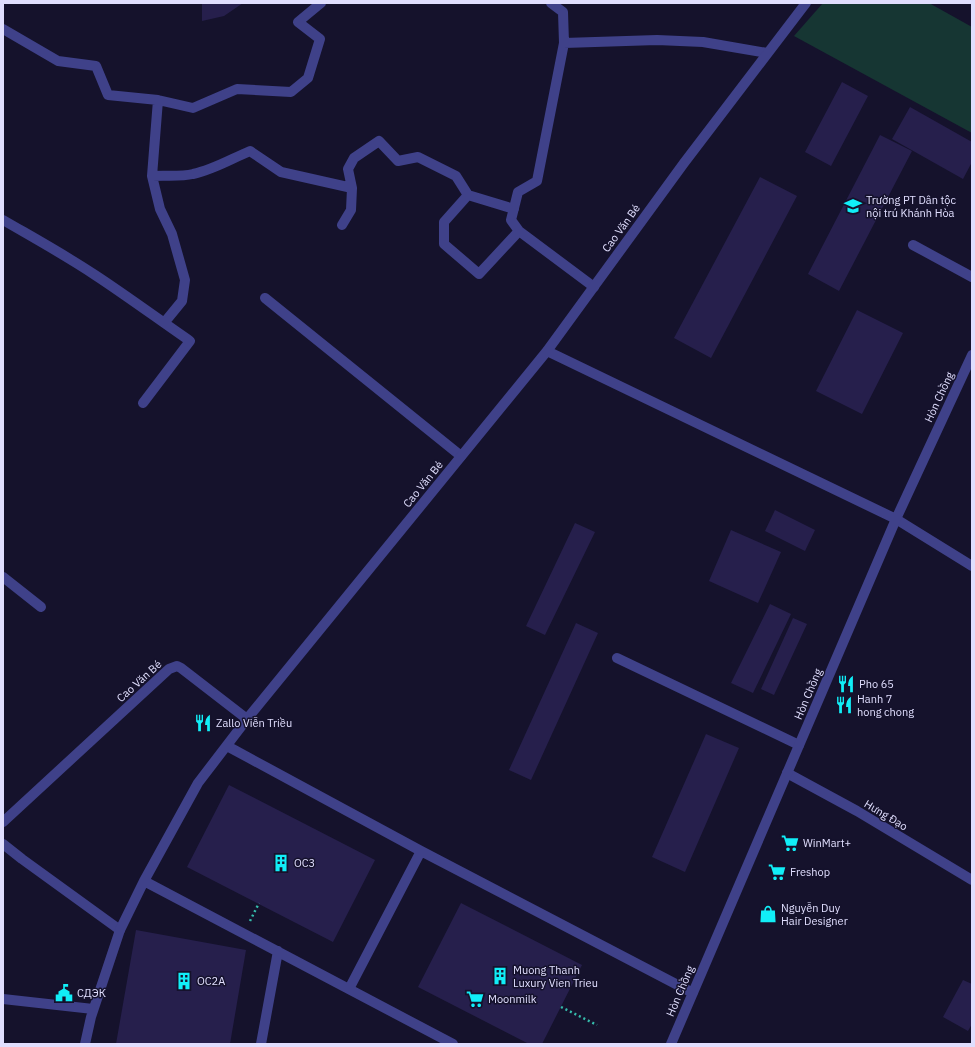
<svg xmlns="http://www.w3.org/2000/svg" width="975" height="1047" font-family="'IBM Plex Sans',sans-serif">
<style>
.green{fill:#163633}
.building{fill:#261f4c}
.lines{fill:none;stroke-linecap:round;stroke-linejoin:round}
.path{stroke:#35bbab;stroke-width:2.5;stroke-dasharray:2 3;stroke-linecap:butt}
.lane{stroke:#3f4189;stroke-width:10}
.street{stroke:#3f4189;stroke-width:10}
.labels{text-anchor:middle;stroke-width:3;stroke-linejoin:round;paint-order:stroke}
.poi-label{font-size:11px;fill:#e0defe;stroke:#15122c;text-anchor:start}
.street-label{font-size:11px;fill:#e0defe;stroke:#15122c}
</style>
<rect width="100%" height="100%" fill="#15122c"/>
<!-- green -->
<path class="green" d="M823,3h106l43,24v106l-178,-97z"/>
<!-- building -->
<path class="building" d="M202,3h41l-19,13 -22,5z
M842,82l26,14 -37,70 -26,-14z
M910,107l62,35v20l-9,17 -71,-40z
M880,135l32,16 -73,140 -31,-17z
M760,177l37,19 -86,162 -37,-20z
M857,310l46,23 -41,81 -46,-23z
M775,510l40,20 -10,21 -40,-20z
M575,523l20,9 -50,103 -19,-9z
M731,530l50,22 -23,51 -49,-22z
M770,604l21,10 -38,79 -22,-10z
M793,618l14,6 -33,71 -13,-6z
M576,623l22,10 -67,147 -22,-10z
M706,734l33,14 -54,124 -33,-15z
M229,785l146,75 -42,82 -146,-75z
M461,903l121,62 -40,79h-13l-111,-57z
M136,930l110,20 -16,94h-114z
M963,980l9,4v40l-4,7 -25,-14z"/>
<g class="lines">
<!-- path -->
<path class="path" d="M250,921l9,-18
M561,1007l36,18"/>
<!-- lane -->
<path class="lane" d="M551,3l12,9 1,31
M3,29l55,32 38,5 12,29 50,5 35,8 44,-19 54,3 17,-14 12,-39 -22,-17 23,-19
M158,100l-6,76 8,33 12,25 13,46 -3,21 -18,22
M152,176c13,-1 28,1 41,-2 20,-4 38,-15 57,-23l31,21 71,16
M468,195l46,14
M3,220c31,18 62,35 92,55 32,21 63,44 95,66l-47,62
M342,225l9,-15 1,-22 -4,-19 6,-11 25,-17 19,20 20,-4 38,19 12,19 -24,27v22l35,30 40,-43
M913,245l59,32
M594,287l-75,-56 -8,-11 7,-28 19,-11 27,-138 93,-3 46,2 64,11
M265,298l196,158
M896,519l76,47
M3,577l38,30
M617,658l182,87
M787,773l70,38 115,69
M3,844l19,15 98,71"/>
<!-- street -->
<path class="street" d="M547,351l349,168
M227,746l194,105 272,142
M3,822l166,-153 8,-3 4,2 66,51 300,-368 137,-188 122,-160
M144,881l309,163
M349,989l72,-138
M3,999l90,10
M85,1044l6,-27 29,-87 24,-49 54,-98 49,-64
M261,1044l17,-93
M671,1044l225,-525 76,-164"/>
</g>
<!-- icons -->
<defs>
<g id="school-bare" transform="scale(1.38)"><path d="M0-5L7-2L0 1L-7-2ZM-4 1L0 2.5L4 1V4Q0 6-4 4Z" fill="#11eef7" stroke="#15122c" stroke-width="2.5" paint-order="stroke"/></g>
<g id="restaurant-bare" transform="scale(1.38)"><path d="M-5-6h1v4h1v-4h1v4h1v-4h1v5L-1.5 .5V6h-2V.5L-5-1ZM5-6V6H3V1.5H1.5Q1.5-4 5-6Z" fill="#11eef7" stroke="#15122c" stroke-width="2.5" paint-order="stroke"/></g>
<g id="supermarket-bare" transform="scale(1.38)"><path d="M-6-5.5h2.5l.6 2H6L4.5 2H-2.5L-4.4-4H-6ZM-1.5 3.2a1.3 1.3 0 1 0 .1 0ZM3 3.2a1.3 1.3 0 1 0 .1 0Z" fill="#11eef7" stroke="#15122c" stroke-width="2.5" paint-order="stroke"/></g>
<g id="building-bare" transform="scale(1.38)"><path d="M-4-6H4V6H1V3H-1V6H-4ZM-2.5-4.3h1.7v1.8h-1.7ZM.8-4.3h1.7v1.8H.8ZM-2.5-1h1.7V.8h-1.7ZM.8-1h1.7V.8H.8Z" fill="#11eef7" stroke="#15122c" stroke-width="2.5" paint-order="stroke"/></g>
<g id="shop-bare" transform="scale(1.38)"><path d="M-5-2.5h2.3a2.7 3.5 0 0 1 5.4 0H5L5.5 6h-11ZM-1.5-2.5h3a1.5 2.3 0 0 0-3 0Z" fill="#11eef7" stroke="#15122c" stroke-width="2.5" paint-order="stroke"/></g>
<g id="civic-bare" transform="scale(1.38)"><path d="M-.6-6.5H3V-4.5H.6V-3L4-1V1h2V6H-6V1h2V-1L-.6-3ZM-1.2 2.5V6h2.4V2.5Z" fill="#11eef7" stroke="#15122c" stroke-width="2.5" paint-order="stroke"/></g>
</defs>
<g fill-rule="evenodd">
<use href="#school-bare" x="853" y="206"/>
<use href="#restaurant-bare" x="846" y="684"/>
<use href="#restaurant-bare" x="844" y="705"/>
<use href="#restaurant-bare" x="203" y="723"/>
<use href="#supermarket-bare" x="790" y="843"/>
<use href="#building-bare" x="281" y="863"/>
<use href="#supermarket-bare" x="777" y="872"/>
<use href="#shop-bare" x="768" y="914"/>
<use href="#building-bare" x="500" y="976"/>
<use href="#building-bare" x="184" y="981"/>
<use href="#civic-bare" x="64" y="993"/>
<use href="#supermarket-bare" x="475" y="999"/>
</g>
<g class="labels">
<!-- poi labels -->
<g class="poi-label">
<text x="866" y="204">Trường PT Dân tộc<tspan x="866" dy="13">nội trú Khánh Hòa</tspan></text>
<text x="859" y="688">Pho 65</text>
<text x="857" y="703">Hanh 7<tspan x="857" dy="13">hong chong</tspan></text>
<text x="216" y="727">Zallo Viễn Triều</text>
<text x="803" y="847">WinMart+</text>
<text x="294" y="867">OC3</text>
<text x="790" y="876">Freshop</text>
<text x="781" y="912">Nguyễn Duy<tspan x="781" dy="13">Hair Designer</tspan></text>
<text x="513" y="974">Muong Thanh<tspan x="513" dy="13">Luxury Vien Trieu</tspan></text>
<text x="197" y="985">OC2A</text>
<text x="77" y="997">СДЭК</text>
<text x="488" y="1003">Moonmilk</text>
</g>
<!-- street labels -->
<g class="street-label">
<text transform="translate(621 228) rotate(-54)" y="4">Cao Văn Bé</text>
<text transform="translate(939 397) rotate(-65)" y="4">Hòn Chồng</text>
<text transform="translate(423 484) rotate(-51)" y="4">Cao Văn Bé</text>
<text transform="translate(139 681) rotate(-42)" y="4">Cao Văn Bé</text>
<text transform="translate(808 694) rotate(-67)" y="4">Hòn Chồng</text>
<text transform="translate(886 815) rotate(31)" y="4">Hưng Đạo</text>
<text transform="translate(680 991) rotate(-67)" y="4">Hòn Chồng</text>
</g>
</g>
<!-- border -->
<rect width="975" height="1047" fill="none" stroke="#e0defe" stroke-width="8"/>
</svg>
